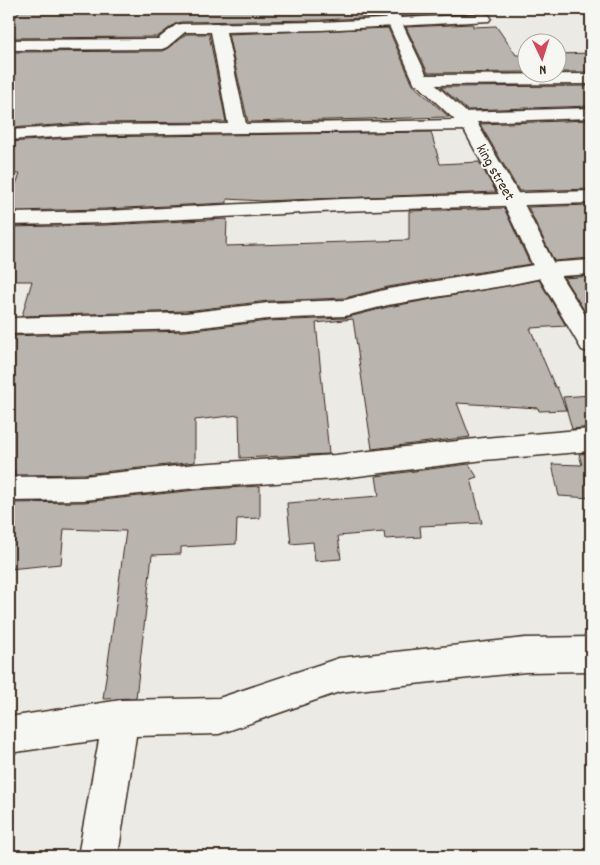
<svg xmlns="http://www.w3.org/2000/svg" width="600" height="865" font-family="Dekko,sans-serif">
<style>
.building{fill:#bab4ae;stroke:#3b2a1e}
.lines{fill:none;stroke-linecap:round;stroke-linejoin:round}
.minor-casing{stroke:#3b2a1e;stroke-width:3}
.tertiary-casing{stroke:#3b2a1e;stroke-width:3}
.minor{fill:#f6f6f2;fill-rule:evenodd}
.tertiary{fill:#f6f6f2;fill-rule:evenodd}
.labels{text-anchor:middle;stroke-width:4;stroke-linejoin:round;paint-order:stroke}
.far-street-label{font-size:15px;fill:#3b2a1e;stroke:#f6f6f2}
</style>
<rect width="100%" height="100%" fill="#ebeae5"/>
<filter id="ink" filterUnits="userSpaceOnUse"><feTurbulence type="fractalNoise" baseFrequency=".02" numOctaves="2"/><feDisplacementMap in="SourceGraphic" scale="10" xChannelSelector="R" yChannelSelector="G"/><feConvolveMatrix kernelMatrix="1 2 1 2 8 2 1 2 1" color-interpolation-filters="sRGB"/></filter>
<g filter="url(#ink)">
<!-- building -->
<path class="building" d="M21,9h362l1,8 -63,3 -140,2 -6,2 -18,13 -148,1v-11z
M401,9h72v4l-71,3z
M473,24v3l23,-1 20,29h12v17l-100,1 -22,-46z
M388,28l25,57 36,32 -201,5 -20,-88z
M186,34h23l17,88 -139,1 -78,5v-76l153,-1 6,-3z
M591,53v19h-33v-18z
M591,86v20l-124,4 -26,-23z
M591,120v69l-72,2 -39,-67z
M431,132l9,32 39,-2 17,30 -233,9 -36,-2v4l-122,6 -96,2v-9l11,-28h-11v-32l78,-5z
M591,205v53l-37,3 -26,-54z
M504,208l26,56 -142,23 -43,11 -77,3 -82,10 -164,5 10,-35h-23v-54l96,-2 122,-6 -1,27 183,-6v-29z
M591,276v45l-27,-43z
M539,280l27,46 -36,2 25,59h2l9,23 -27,1 -1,-3 -81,-5 13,34 -98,12 -19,-130 -37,4 13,131 -89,4 -1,-43 -44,5v42l-111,12 -70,1 1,-5h-6v-134l177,-5 82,-10 77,-3 43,-11z
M591,395v32l-19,2 -9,-32z
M591,453v45l-32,-2 -7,-32 30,1 -3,-11z
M469,464l8,13 -6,2 11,44 -62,3 1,11 -36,2 -1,-7 -46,4 3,23 -26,2 -2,-19 -22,2 -4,-41 92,-7 -3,-20z
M260,486v32l-23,1 -1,25 -55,3v7l-29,1 -16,143 -33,1 23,-168 -62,-2 -3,35 -52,5 1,-66 74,-1 112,-12z"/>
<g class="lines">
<!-- minor casing -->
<g class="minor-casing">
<path id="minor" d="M484,14l5,1 2,3 -2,3 -168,9 -95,2 20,92 209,-4 -2,-3 3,-4 6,-1 129,-4v10l-114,4 2,3 -3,4 -6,1 -383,5 -78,5v-10l78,-5 141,-1 -17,-92h-26l-18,15 -5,2 -153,1v-10l149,-1 18,-14 5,-1 140,-2z
M591,74v10l-170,1 -6,-1 -2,-4 2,-4 6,-1z
M591,191v12l-250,8 -236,12 -96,2v-12l96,-2 236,-12z
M591,260v14l-45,3 -38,8 -120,20 -43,11 -77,3 -82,10 -177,5v-16l177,-5 82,-10 77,-3 43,-11 158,-26z
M591,429v22l-107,9 -149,19 -139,9 -112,12 -75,1v-24l75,-1 112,-12 139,-9 149,-17z
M591,637v34l-66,1 -186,20 -120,42 -83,2 -18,120h-40l21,-116 -90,13v-36l112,-17 98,-2 120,-40 186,-20z"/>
</g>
<!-- tertiary casing -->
<g class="tertiary-casing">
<path id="tertiary" d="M385,9h14l2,12 27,57 48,43 46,79 35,70 34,54v29l-9,-3 -47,-80 -33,-70 -39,-72 -50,-48 -26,-59z"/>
</g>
<!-- minor -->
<use href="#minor" class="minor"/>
<!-- tertiary -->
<use href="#tertiary" class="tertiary"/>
</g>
</g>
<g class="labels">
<!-- far-street labels -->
<g class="far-street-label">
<text transform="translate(496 172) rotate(60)" y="5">king street</text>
</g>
</g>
<!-- margin -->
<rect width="600" height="865" fill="none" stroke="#f6f6f2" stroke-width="30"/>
<rect x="15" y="15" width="570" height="835" fill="none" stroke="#3b2a1e" stroke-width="2" filter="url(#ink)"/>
<!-- north arrow -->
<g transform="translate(542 58) rotate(176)"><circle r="24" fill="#f6f6f2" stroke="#aba49d"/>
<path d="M0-4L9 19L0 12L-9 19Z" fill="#d1495b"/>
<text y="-8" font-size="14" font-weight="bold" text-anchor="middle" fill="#3b2a1e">N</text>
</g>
</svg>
